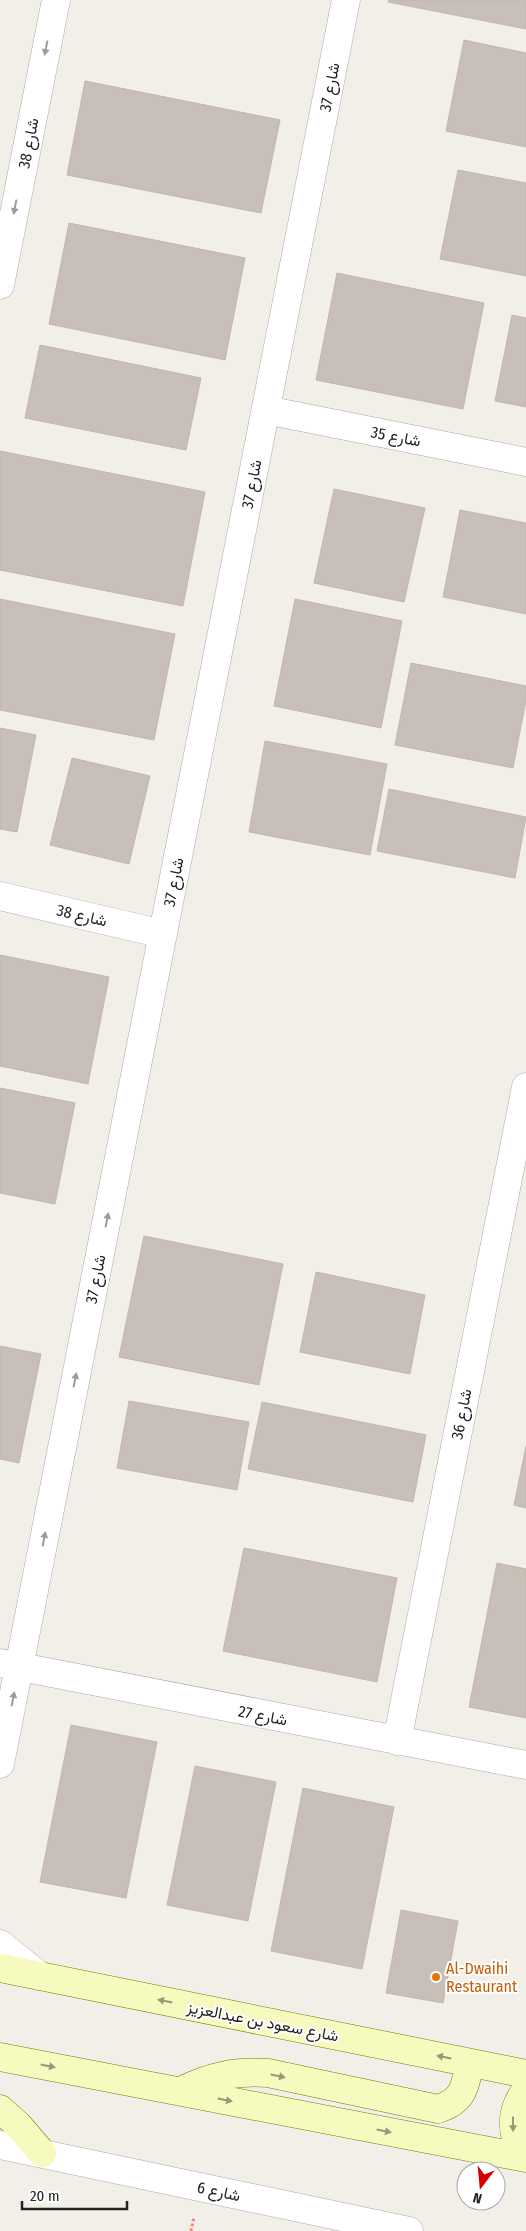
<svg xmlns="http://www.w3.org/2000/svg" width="526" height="2231" font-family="'Fira Sans Condensed',Vazirmatn,sans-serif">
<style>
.building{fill:#c7bfb8;stroke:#c4b6ab}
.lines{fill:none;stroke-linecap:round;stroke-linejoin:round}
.minor-casing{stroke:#a9a9a9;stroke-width:29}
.secondary-casing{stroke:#707d05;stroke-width:29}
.path{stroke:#fa8072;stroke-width:3;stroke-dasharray:2.5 2.5;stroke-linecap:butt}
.minor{stroke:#fff;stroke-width:28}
.secondary{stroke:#f7fabf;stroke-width:28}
.oneway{fill:#9c9c9c}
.oneway2{fill:#979978}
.food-dot{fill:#e8710a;stroke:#fff;stroke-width:2}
.labels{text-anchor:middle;stroke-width:4;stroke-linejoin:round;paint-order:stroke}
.street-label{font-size:16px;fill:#222;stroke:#fff}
.food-label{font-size:16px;fill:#c56008;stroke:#fff;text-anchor:start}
</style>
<rect width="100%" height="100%" fill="#f2efe9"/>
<!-- building -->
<path class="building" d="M389,0h137v29l-138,-27z
M464,40l62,13v94l-80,-16z
M85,81l195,39 -19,93 -194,-38z
M458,170l68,13v93l-86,-17z
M69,223l176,35 -20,102 -176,-36z
M337,273l147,30 -21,106 -147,-29z
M512,315l14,3v89l-31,-6z
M40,345l161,33 -15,72 -161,-32z
M0,451l205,41 -22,114 -183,-36z
M334,489l91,19 -21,94 -90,-19z
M460,510l66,13v91l-83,-17z
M0,599l175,35 -21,106 -154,-30z
M295,599l107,22 -21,107 -107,-22z
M411,663l115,23v14l-13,68 -118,-23z
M0,728l36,7 -19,97 -17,-3z
M265,741l122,23 -17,91 -121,-23z
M72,758l78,18 -21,88 -79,-19z
M389,789l137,28 -11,61 -138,-27z
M0,955l109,22 -21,107 -88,-18z
M0,1088l75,15 -20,101 -55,-11z
M144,1236l139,28 -24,121 -140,-28z
M316,1272l109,23 -15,79 -110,-22z
M0,1346l41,8 -22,109 -19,-4z
M129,1401l120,21 -12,68 -120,-22z
M262,1402l164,33 -13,67 -165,-33z
M526,1446v62l-12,-3z
M244,1548l153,30 -20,104 -154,-31z
M497,1563l29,6v149l-57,-11z
M71,1725l86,17 -31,156 -86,-16z
M195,1766l81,16 -28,139 -81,-16z
M303,1788l91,19 -32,162 -91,-18z
M401,1910l57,11 -15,82 -57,-10z"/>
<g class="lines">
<!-- minor casing -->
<g class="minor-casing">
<path id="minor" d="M0,285l56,-285
M266,410l260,52
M0,896l163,38
M0,1663l526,102
M397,1741l129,-654
M0,1764l346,-1764
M0,1944l40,32
M0,2145l409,86"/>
</g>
<!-- secondary casing -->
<g class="secondary-casing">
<path id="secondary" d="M0,1968l526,106
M0,2057l526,101
M181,2091c29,-15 55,-20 87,-18l170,36c26,-8 27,-23 32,-46
M0,2109l18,16 24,28
M525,2158c-14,-23 -16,-46 1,-68"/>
</g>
<!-- path -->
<path class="path" d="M191,2231l3,-14"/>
<!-- minor -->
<use href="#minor" class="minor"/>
<!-- secondary -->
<use href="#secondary" class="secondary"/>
</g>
<!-- one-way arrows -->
<defs><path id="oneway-solid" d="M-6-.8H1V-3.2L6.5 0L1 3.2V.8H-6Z" transform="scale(1.25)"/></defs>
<g class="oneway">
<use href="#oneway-solid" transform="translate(46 48) rotate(101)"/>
<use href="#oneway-solid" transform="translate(15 207) rotate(101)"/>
<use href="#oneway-solid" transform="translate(107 1220) rotate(-79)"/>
<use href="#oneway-solid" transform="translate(75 1380) rotate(-79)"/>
<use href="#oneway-solid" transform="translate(44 1539) rotate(-79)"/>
<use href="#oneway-solid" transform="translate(13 1699) rotate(-79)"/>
</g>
<g class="oneway2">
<use href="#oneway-solid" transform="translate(165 2001) rotate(-169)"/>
<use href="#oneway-solid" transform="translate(444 2057) rotate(-169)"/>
<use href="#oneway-solid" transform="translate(48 2066) rotate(11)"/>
<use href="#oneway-solid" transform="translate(278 2076) rotate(12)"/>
<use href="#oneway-solid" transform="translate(225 2100) rotate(11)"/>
<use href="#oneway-solid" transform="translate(513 2124) rotate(90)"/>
<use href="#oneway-solid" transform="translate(384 2131) rotate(11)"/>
</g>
<!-- markers -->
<circle class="food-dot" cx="436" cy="1977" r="5"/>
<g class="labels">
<!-- street labels -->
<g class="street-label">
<text transform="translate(329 87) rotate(-79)" y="6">شارع 37</text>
<text transform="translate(28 143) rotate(-79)" y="6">شارع 38</text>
<text transform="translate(396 436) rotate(11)" y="6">شارع 35</text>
<text transform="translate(251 484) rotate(-79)" y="6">شارع 37</text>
<text transform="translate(173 882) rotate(-79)" y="6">شارع 37</text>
<text transform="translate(82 915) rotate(13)" y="6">شارع 38</text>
<text transform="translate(95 1279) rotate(-79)" y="6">شارع 37</text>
<text transform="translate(461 1414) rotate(-79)" y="6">شارع 36</text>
<text transform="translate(263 1715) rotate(11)" y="6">شارع 27</text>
<text transform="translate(263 2021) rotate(11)" y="6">شارع سعود بن عبدالعزيز</text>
<text transform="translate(219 2191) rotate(12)" y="6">شارع 6</text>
</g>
<!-- food labels -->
<g class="food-label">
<text x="446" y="1974">Al-Dwaihi<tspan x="446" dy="18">Restaurant</tspan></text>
</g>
</g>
<!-- north arrow -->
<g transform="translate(481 2186) rotate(196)"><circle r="24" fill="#ffffff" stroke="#a7a7a7"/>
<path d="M0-4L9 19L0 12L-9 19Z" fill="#d40000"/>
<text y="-8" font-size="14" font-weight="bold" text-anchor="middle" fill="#222222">N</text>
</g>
<!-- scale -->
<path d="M22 2201v8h105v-8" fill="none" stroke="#222222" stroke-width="2.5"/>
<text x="30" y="2201" font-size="15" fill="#222222" stroke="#ffffff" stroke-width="4" paint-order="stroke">20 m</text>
</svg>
